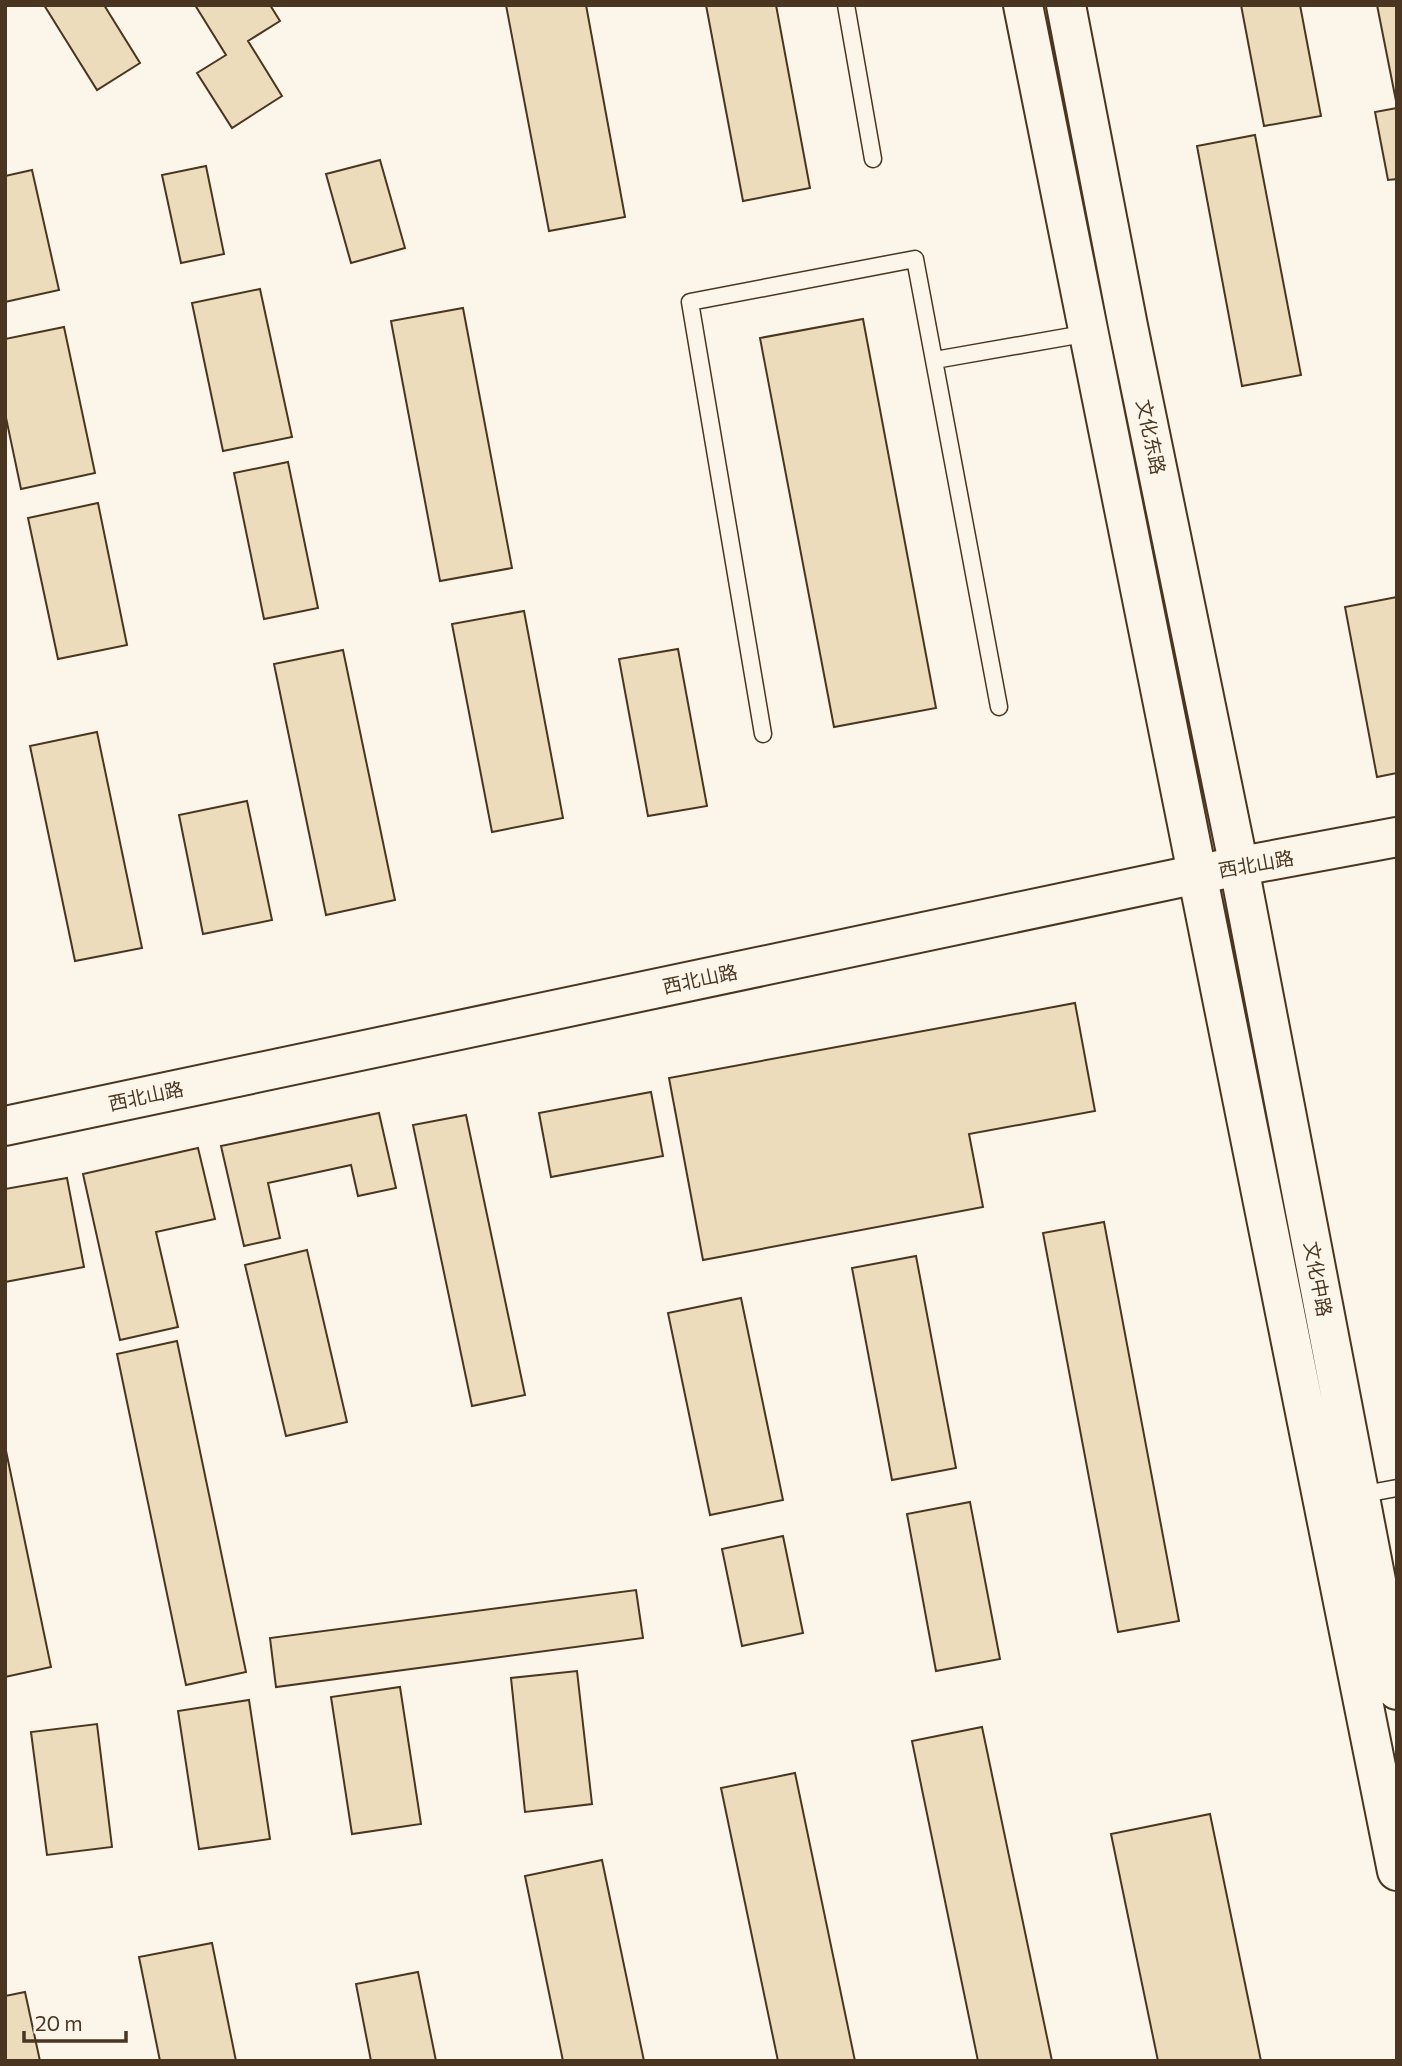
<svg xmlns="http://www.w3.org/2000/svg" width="1402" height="2066" font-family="Commissioner,'Noto Sans SC',sans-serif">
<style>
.building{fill:#ecdcbc;stroke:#4a3520;stroke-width:2}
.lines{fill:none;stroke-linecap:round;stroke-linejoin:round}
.lane-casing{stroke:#4a3520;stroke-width:19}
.secondary-casing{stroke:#4a3520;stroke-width:42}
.primary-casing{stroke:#4a3520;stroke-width:42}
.lane{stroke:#fbf6e9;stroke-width:16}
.secondary{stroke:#fbf6e9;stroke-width:38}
.primary{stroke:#fbf6e9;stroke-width:38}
.labels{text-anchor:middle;stroke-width:5;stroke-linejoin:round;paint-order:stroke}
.street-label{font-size:19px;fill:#4a3520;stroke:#fbf6e9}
</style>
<rect width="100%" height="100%" fill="#fbf6e9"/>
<!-- building -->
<path class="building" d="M44,5h60l36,58 -43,27z
M195,5h75l10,16 -32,20 34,55 -50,32 -35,-55 29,-18z
M506,5h80l39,212 -76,14z
M706,5h70l34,183 -67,13z
M1241,5h59l21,111 -57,10z
M1377,5h20v101z
M1397,108v71l-9,1 -13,-68z
M1255,135l46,240 -59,11 -45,-240z
M380,160l25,88 -54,15 -25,-89z
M206,166l18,88 -43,9 -19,-88z
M32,170l27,120 -54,12v-126z
M260,289l32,148 -69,14 -31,-148z
M463,308l49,260 -72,13 -49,-260z
M863,319l73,389 -102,19 -74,-389z
M64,327l31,146 -74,16 -16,-76v-74z
M288,462l30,146 -54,11 -30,-146z
M98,503l29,142 -69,14 -30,-141z
M1397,597v176l-20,4 -32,-170z
M524,611l39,207 -71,14 -40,-208z
M678,649l29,157 -59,10 -29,-157z
M343,650l52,250 -69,15 -52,-251z
M97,732l45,216 -67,13 -45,-215z
M247,801l25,119 -69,14 -24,-119z
M1075,1003l20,108 -126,23 14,73 -280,53 -34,-182z
M651,1092l12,64 -112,21 -12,-64z
M379,1113l17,75 -38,8 -7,-31 -83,18 12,55 -36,8 -23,-100z
M466,1115l59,280 -53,11 -59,-281z
M198,1148l17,71 -59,13 22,95 -58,13 -37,-166z
M67,1178l17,89 -79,15v-93z
M1104,1222l75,399 -61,11 -75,-399z
M307,1250l40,172 -61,14 -41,-171z
M916,1256l40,212 -64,12 -40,-212z
M741,1298l42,202 -73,15 -42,-202z
M177,1341l69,331 -60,13 -69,-331z
M5,1446l46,221 -46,10z
M970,1502l30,157 -64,12 -29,-157z
M783,1536l20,97 -61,13 -20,-97z
M636,1590l7,48 -367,49 -6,-49z
M577,1671l15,133 -67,8 -14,-134z
M400,1687l21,137 -69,10 -21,-137z
M249,1700l21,139 -71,10 -21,-138z
M97,1724l15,123 -65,8 -16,-123z
M982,1727l70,334h-74l-66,-320z
M795,1773l60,288h-77l-57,-273z
M1210,1814l51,247h-103l-47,-227z
M602,1860l42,201h-81l-38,-185z
M212,1943l24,118h-76l-21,-104z
M418,1972l18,89h-65l-15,-77z
M25,1992l15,69h-35v-65z"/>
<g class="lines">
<!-- lane casing -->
<g class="lane-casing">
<path id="lane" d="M846,5l27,154
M935,360l154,-27
M763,734l-73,-432 225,-43 84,448
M1359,1495l38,-7"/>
</g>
<!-- secondary casing -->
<g class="secondary-casing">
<path id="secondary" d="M5,1126l1193,-252 199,-37"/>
</g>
<!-- primary casing -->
<g class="primary-casing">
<path id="primary" d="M1023,5l374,1866
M1066,5l62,321 111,541 158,823"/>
</g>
<!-- lane -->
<use href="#lane" class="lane"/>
<!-- secondary -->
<use href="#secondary" class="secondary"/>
<!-- primary -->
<use href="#primary" class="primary"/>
</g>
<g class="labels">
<!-- street labels -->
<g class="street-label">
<text transform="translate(1151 437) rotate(78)" y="7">文化东路</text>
<text transform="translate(1256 864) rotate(-10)" y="7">西北山路</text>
<text transform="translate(700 979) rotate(-12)" y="7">西北山路</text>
<text transform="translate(146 1096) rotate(-12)" y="7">西北山路</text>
<text transform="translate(1318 1279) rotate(79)" y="7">文化中路</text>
</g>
</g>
<!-- border -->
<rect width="1402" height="2066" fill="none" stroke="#4a3520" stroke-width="14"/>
<!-- scale -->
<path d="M24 2031v10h102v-10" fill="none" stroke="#4a3520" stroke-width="3.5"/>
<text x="35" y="2031" font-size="21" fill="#4a3520" stroke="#fbf6e9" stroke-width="5" paint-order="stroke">20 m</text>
</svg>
